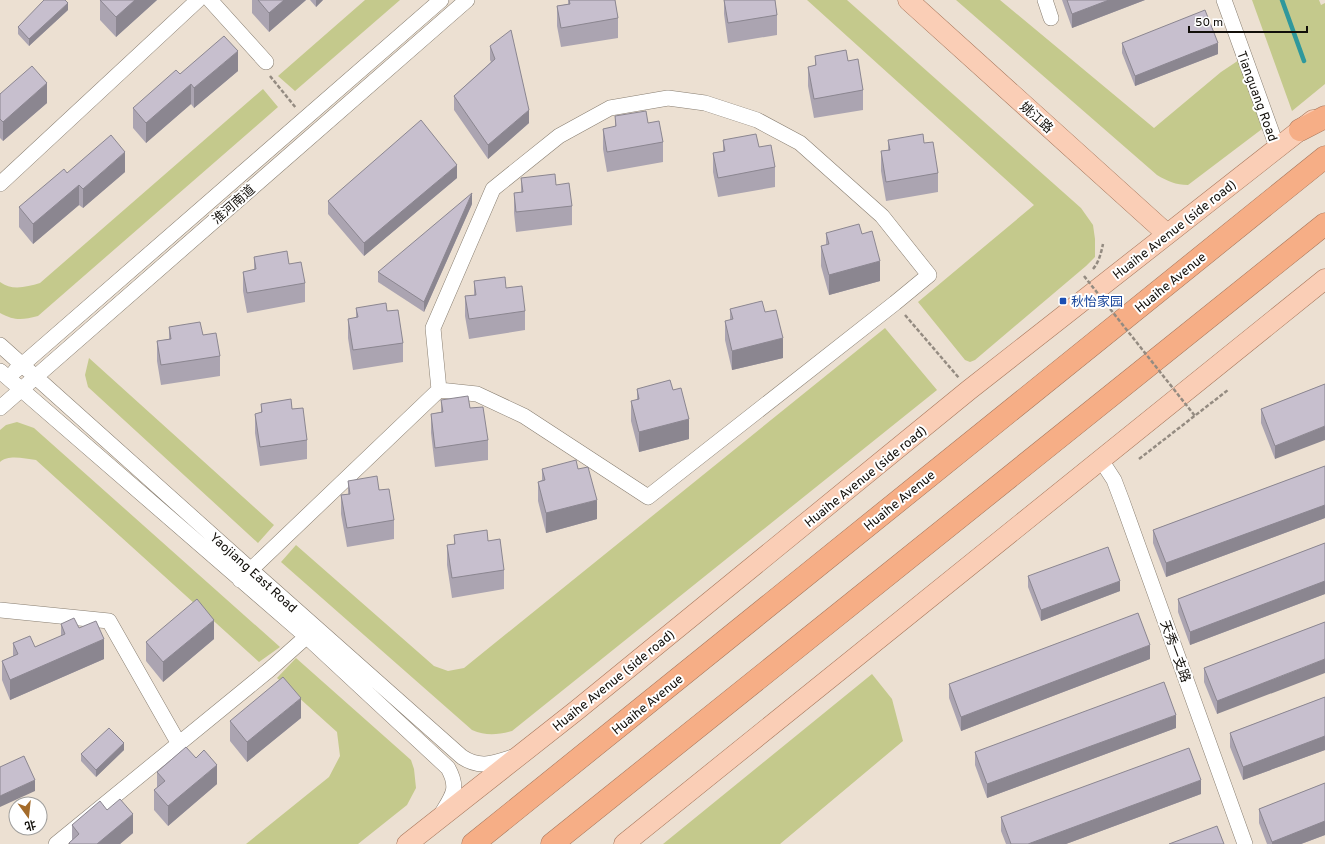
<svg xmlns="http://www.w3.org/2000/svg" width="1325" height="844" font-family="Overpass,'Noto Sans SC',sans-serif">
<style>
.green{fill:#c4c98c}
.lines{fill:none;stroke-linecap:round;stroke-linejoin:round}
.stream{stroke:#2f989c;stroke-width:4.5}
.minor-casing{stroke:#887e71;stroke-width:16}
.major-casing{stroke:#a6765b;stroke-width:21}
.highway-casing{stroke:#a6765b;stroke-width:23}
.path{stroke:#948b81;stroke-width:2.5;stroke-dasharray:4 2;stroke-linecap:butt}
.minor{stroke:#fff;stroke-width:15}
.major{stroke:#faceb6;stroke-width:20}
.highway{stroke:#f6ae86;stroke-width:22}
.path-bridge{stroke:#948b81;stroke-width:2.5;stroke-dasharray:4 2;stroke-linecap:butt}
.wall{fill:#aba4b1}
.shaded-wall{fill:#8b8690}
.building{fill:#c7bfce;stroke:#8b8690}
.transit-dot{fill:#1a4fb4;stroke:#fff;stroke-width:1.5}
.labels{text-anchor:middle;stroke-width:4;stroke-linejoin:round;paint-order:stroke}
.street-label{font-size:13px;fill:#120f0a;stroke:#fff}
.transit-label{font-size:13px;fill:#164399;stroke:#fff;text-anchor:start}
</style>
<rect width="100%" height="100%" fill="#ece0d2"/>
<!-- green -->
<path class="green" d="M365,0h35l-105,91 -17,-15z
M807,0h40l234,208 12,17 2,14v18l-9,9 -111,94 -5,2 -5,-2 -47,-58 116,-97z
M956,0h44l154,128 67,-56 18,-12 23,69 -74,56c-12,0 -21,-4 -31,-10z
M1252,0h67l2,5 4,-2v81l-33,27z
M263,89l15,18 -240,209c-16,4 -23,5 -38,-3v-31c12,9 26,5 40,1z
M885,328l52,62 -425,341c-15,4 -26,5 -40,-1l-191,-168 15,-17 138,121 14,5 16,-3z
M89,358l185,167 -16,18 -170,-156 -3,-12z
M17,422l17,6 246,219 -21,15 -223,-202c-11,-1 -27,-6 -36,2v-32l6,-5z
M296,658l115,102 3,9 2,19 -9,17 -49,39h-112l83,-67 11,-21 -3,-24 -60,-54z
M872,674l20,25 11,42 -123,103h-117z"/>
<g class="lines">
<!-- stream -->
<path class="stream" d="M1282,0l22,61"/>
<!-- minor casing -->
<g class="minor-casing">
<path id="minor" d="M210,0l56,62
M1045,0l6,18
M1224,0l53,147
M0,184l198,-184
M0,345l250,224 212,188c18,12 32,6 51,0
M0,371l307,266 141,131c11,20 5,27 -6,45
M15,371l426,-371
M0,408l467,-408
M1101,460l13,20 8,21 123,343
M240,580l199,-190 -6,-62 60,-139 66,-53 51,-28 58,-10 37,5 52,17 43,23 82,73 47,59 -34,28 -247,194 -124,-81 -47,-22 -38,-4
M0,610l109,11 70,123
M56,844l213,-174 45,-40"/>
</g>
<!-- major casing -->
<g class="major-casing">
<path id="major" d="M908,0l259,234
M407,844l170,-134 392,-320 344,-270
M624,844l701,-565"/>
</g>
<!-- highway casing -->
<g class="highway-casing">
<path id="highway" d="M1300,130l25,-13
M473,844l852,-687
M552,844l773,-620"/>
</g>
<!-- path -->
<path class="path" d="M270,76l26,32
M1093,269c6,-7 8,-16 10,-25
M905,315l54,63
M1139,459l89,-69"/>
<!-- minor -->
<use href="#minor" class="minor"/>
<!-- major -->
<use href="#major" class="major"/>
<!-- highway -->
<use href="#highway" class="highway"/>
<!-- path-bridge -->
<path class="path-bridge" d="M1084,276l111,140"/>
</g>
<!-- wall -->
<path class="wall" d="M100,0h57l-41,37 -16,-17z
M252,0h54l-37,32 -17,-19z
M310,0h13l-7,7z
M568,0h47l3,18v20l-57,9 -4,-21v-20l11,-2z
M724,0h51l2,15v20l-49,8 -4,-29z
M1062,0h83l-73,28z
M68,10l-39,36 -11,-12v-7z
M1122,43l96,11 -83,32 -13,-33z
M490,46l39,77 -41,36 -34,-49v-14l37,-34 -1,-2z
M815,56l33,5 15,29v20l-49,8 -6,-32v-19l7,-1z
M238,71l-44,37 -3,-4 -45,39 -13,-15v-20l47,-34z
M0,94l47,9 -44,38 -3,-3z
M615,116l33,7 15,19v20l-56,10 -4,-23v-20l12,-2z
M723,140l36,7 16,20v20l-57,10 -5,-25v-19l10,-2z
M888,140l50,33v19l-52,9 -5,-30v-20l7,-1z
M125,172l-42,36 -4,-3 -46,39 -14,-17v-20l48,-34z
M457,178l-93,78 -36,-42v-13z
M521,178l35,7 16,21v19l-56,7 -2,-19v-20l7,-1z
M472,204l-48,108 -46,-30v-10z
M826,233l36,1 18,47 -51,14 -8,-29v-20l5,-1z
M254,257l35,7 16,19v19l-58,11 -4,-22v-19l11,-2z
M474,281l51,30v19l-56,9 -4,-23v-20l9,-1z
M356,308l31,3 16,32v19l-50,8 -5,-32v-19l8,-1z
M730,309l53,49 -51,12 -7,-30v-19l5,-1z
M169,327l34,8 17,21v20l-59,9 -4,-24v-20l12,-2z
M1325,384l-50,75 -14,-36v-14z
M637,389l36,1 16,49 -50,13 -8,-31v-20l6,-1z
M441,400l29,8 18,32v20l-53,7 -4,-34v-19l10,-2z
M261,404l31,5 15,31v19l-47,7 -5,-33v-19l6,-1z
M1325,466v52l-159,59 -13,-34v-13z
M542,469l55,50 -51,14 -8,-32v-19l4,-2z
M348,481l46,39v19l-47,8 -6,-33v-19l7,-1z
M454,535l50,35v19l-52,9 -5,-33v-20l7,-1z
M1325,543v51l-135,51 -12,-33v-13z
M1028,576l92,15 -79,30 -13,-34z
M1325,622l-108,92 -13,-32v-14z
M61,624l18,4 25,31 -94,41 -8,-20v-19l11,-5v-13l22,4 26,-11z
M214,639l-51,43 -17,-21v-19z
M1150,659l-189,72 -12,-33v-14z
M1325,697v53l-82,30 -13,-33v-14z
M301,718l-54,44 -17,-21v-20z
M1176,728l-189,70 -12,-33v-13z
M124,750l-28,27 -15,-16v-7z
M157,772l60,12 -49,42 -14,-16v-20l3,-2z
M1325,783v52l-24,9h-34l-8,-21v-14z
M1201,794l-135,50h-60l-5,-13v-14z
M107,810l26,23 -13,11h-51v-1l3,-3v-15z"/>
<!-- shaded-wall -->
<path class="shaded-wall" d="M135,0h22l-41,37v-20z
M284,0h22l-37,32v-19z
M316,0h7l-7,7z
M1109,0h36l-73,28v-14z
M68,3v7l-39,36v-7z
M1218,43v11l-83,32v-10z
M238,51v20l-44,37v-20z
M47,83v20l-44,38v-19z
M191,84v20l-45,39v-20z
M529,110v13l-41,36v-14z
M125,152v20l-42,36v-19z
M457,165v13l-93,78v-13z
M79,185v20l-46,39v-20z
M472,193v11l-48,108v-10z
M880,261v20l-51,14v-20z
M783,338v20l-51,12v-19z
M689,419v20l-50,13v-20z
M1325,426v14l-50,19v-13z
M597,500v19l-51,14v-20z
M1325,505v13l-159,59v-14z
M1120,581v10l-79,30v-11z
M1325,581v13l-135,51v-13z
M214,620v19l-51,43v-20z
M104,639v20l-94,41v-20z
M1150,645v14l-189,72v-14z
M1325,659v14l-108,41v-13z
M301,698v20l-54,44v-20z
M1176,715v13l-189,70v-14z
M1325,736v14l-82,30v-13z
M124,743v7l-28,27v-7z
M217,765v19l-49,42v-20z
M35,780v11l-35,16v-11z
M1201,780v14l-135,50h-38z
M133,814v19l-13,11h-23z
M1325,821v14l-24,9h-29v-2z"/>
<!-- building -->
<path class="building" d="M44,0h21l3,3 -39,36 -11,-12z
M100,0h35l-19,17z
M258,0h26l-15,13z
M569,0h46l3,18 -57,10 -4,-22 13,-2z
M724,0h51l2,15 -49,8z
M1067,0h42l-37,14z
M1205,10l13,33 -83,33 -13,-33z
M511,30l18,80 -41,35 -34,-49 41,-37 -5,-13z
M224,36l14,15 -44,37 -3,-4 -45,39 -13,-15 43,-38 4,4z
M846,50l2,11 10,-2 5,31 -49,9 -6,-32 8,-2 -1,-9z
M32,66l15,17 -44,39 -3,-3v-25z
M646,111l2,12 11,-2 4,21 -56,10 -4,-23 13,-3 -1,-10z
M421,120l36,45 -93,78 -36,-42z
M756,134l3,13 12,-2 4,22 -57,11 -5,-25 12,-2 -2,-11z
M923,134l1,9 9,-1 5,31 -52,9 -5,-31 9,-1 -2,-10z
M111,135l14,17 -42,37 -4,-4 -46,39 -14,-17 45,-38 3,4z
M555,174l1,11 13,-2 3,23 -56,6 -2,-19 9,-1 -2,-14z
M472,193l-48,109 -46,-30z
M859,224l3,10 10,-3 8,30 -51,14 -8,-29 8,-2 -3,-11z
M287,251l2,13 12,-2 4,21 -58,10 -4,-21 13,-3 -2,-12z
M505,277l1,11 16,-2 3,25 -56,8 -4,-23 11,-1 -2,-14z
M762,301l3,11 11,-2 7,28 -51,13 -7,-30 8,-2 -3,-10z
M386,303l1,8 11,-1 5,33 -50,7 -5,-31 10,-2 -2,-9z
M200,322l3,13 13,-2 4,23 -59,9 -4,-24 14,-2 -2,-12z
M670,380l3,10 8,-2 8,31 -50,13 -8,-31 8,-2 -2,-10z
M1325,384v42l-50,20 -14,-37z
M468,396l2,12 13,-1 5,33 -53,8 -4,-34 12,-2 -2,-12z
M291,399l1,10 11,-1 4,32 -47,7 -5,-33 7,-2 -1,-8z
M576,460l2,9 10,-2 9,33 -51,13 -8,-31 7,-2 -3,-11z
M1325,466v39l-159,58 -13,-33z
M377,476l2,14 10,-1 5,31 -47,8 -6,-33 9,-1 -2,-13z
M487,530l1,11 12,-2 4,31 -52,8 -5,-33 8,-1 -1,-9z
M1325,543v38l-135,51 -12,-33z
M1108,547l12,34 -79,29 -13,-34z
M197,599l17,21 -51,42 -17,-20z
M1138,613l12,32 -189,72 -12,-33z
M74,618l5,10 17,-7 8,18 -94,41 -8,-19 16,-7 -5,-11 17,-7 5,11 30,-13 -4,-10z
M1325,622v37l-108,42 -13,-33z
M283,677l18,21 -54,44 -17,-21z
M1164,682l12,33 -189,69 -12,-32z
M1325,697v39l-82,31 -13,-34z
M109,728l15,15 -28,27 -15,-16z
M186,747l10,11 8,-8 13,15 -49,41 -14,-16 11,-9 -8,-9z
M1189,748l12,32 -173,64h-17l-10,-27z
M24,756l11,24 -35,16v-29z
M1325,783v38l-53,21 -13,-33z
M120,799l13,15 -36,30h-27l-1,-1 10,-9 -7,-9 28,-24 7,9z
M1217,826l7,18h-55z"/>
<!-- markers -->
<rect class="transit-dot" x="1059" y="297" width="8" height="8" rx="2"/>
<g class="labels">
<!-- street labels -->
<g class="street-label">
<text transform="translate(1258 96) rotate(70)" y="5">Tianguang Road</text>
<text transform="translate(1037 117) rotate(42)" y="5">姚江路</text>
<text transform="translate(233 204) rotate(-41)" y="5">淮河南道</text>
<text transform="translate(1174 229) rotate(-38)" y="5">Huaihe Avenue (side road)</text>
<text transform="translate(1170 282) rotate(-39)" y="5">Huaihe Avenue</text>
<text transform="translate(865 476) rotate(-39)" y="5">Huaihe Avenue (side road)</text>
<text transform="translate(899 500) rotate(-39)" y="5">Huaihe Avenue</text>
<text transform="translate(254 572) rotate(42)" y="5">Yaojiang East Road</text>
<text transform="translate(1176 651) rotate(70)" y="5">天秀一支路</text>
<text transform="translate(613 680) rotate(-39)" y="5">Huaihe Avenue (side road)</text>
<text transform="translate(647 704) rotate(-39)" y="5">Huaihe Avenue</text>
</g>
<!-- transit labels -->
<g class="transit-label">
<text x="1071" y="306">秋怡家园</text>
</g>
</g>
<!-- north arrow -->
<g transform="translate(28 816) rotate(165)"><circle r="19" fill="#ffffff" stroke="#a09f9d"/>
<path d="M0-3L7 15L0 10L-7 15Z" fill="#a46b2a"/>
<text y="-6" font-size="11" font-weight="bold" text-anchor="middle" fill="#120f0a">北</text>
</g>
<!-- scale -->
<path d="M1189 26v6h118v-6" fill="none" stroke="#120f0a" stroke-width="2"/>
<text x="1195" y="26" font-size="12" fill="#120f0a" stroke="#ffffff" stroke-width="3" paint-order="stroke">50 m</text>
</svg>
